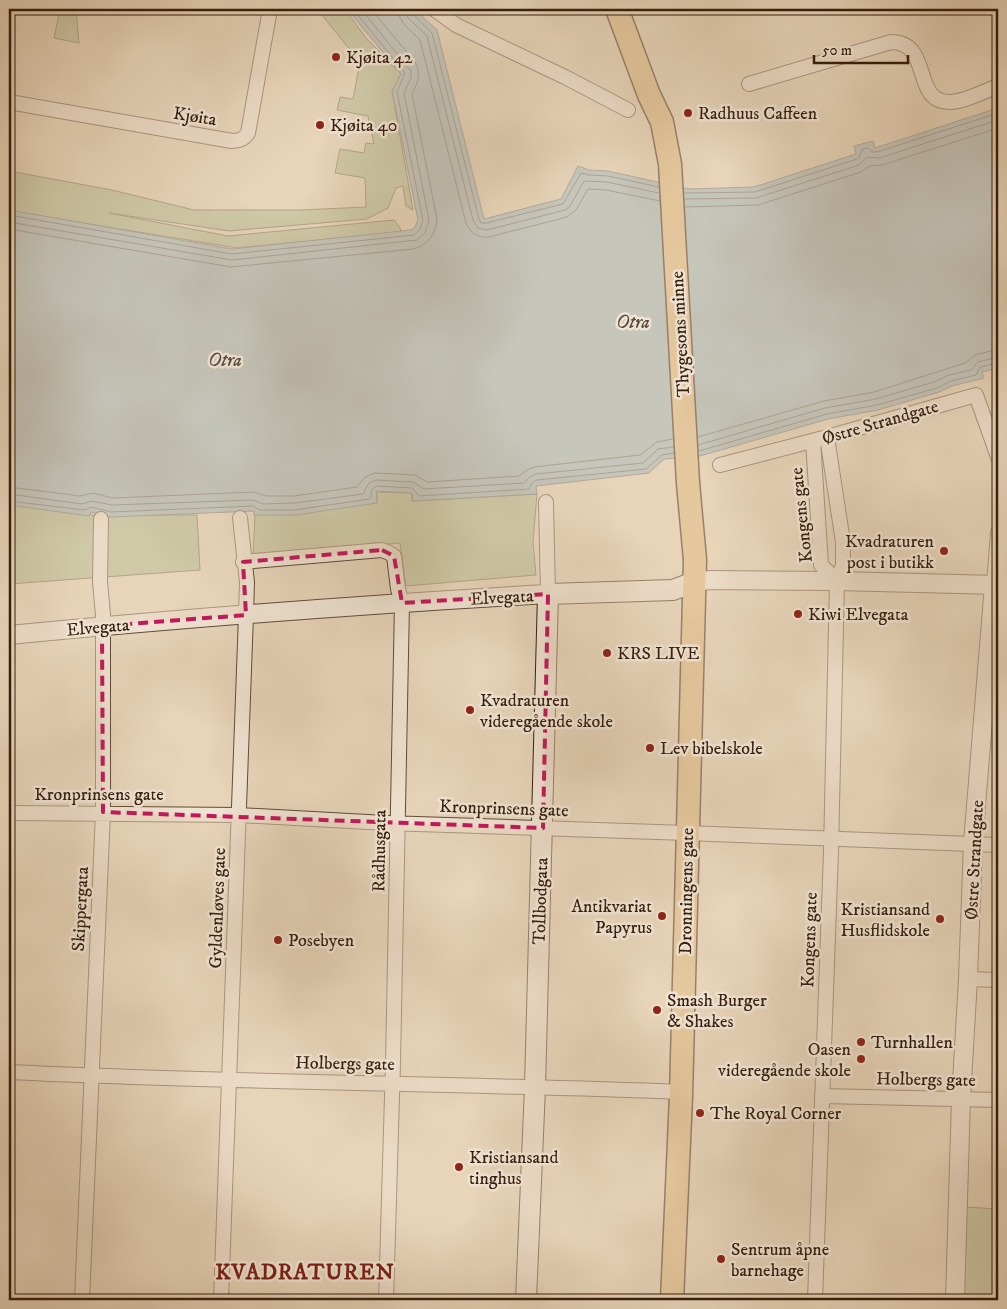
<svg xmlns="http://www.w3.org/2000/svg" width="1007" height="1309" font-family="'IM FELL DW Pica',serif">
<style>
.green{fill:#b2bd92;stroke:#746d50}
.water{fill:#9eb5bc;stroke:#747876}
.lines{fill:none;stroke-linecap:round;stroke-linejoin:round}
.shore{stroke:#6a6964;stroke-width:1}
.minor-casing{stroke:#624b38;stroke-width:16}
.tertiary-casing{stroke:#624b38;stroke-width:20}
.secondary-casing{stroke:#361d0d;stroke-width:22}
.primary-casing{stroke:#361d0d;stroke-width:25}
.minor{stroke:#efe3d2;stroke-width:14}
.tertiary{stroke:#efe3d2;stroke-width:18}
.secondary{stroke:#efe3d2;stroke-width:20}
.primary{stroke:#e4ba7c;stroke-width:22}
.marked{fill:none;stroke:#c2185b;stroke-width:4;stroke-dasharray:10 6;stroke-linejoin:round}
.poi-dot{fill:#8f2418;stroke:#efe3d2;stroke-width:2}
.labels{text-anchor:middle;stroke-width:5;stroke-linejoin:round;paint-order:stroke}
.poi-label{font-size:18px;fill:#361d0d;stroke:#efe3d2;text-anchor:start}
.street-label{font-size:18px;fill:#361d0d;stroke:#efe3d2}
.water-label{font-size:19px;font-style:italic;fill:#554b42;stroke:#efe3d2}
.district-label{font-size:22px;font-weight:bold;letter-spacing:1px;fill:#7a1f14;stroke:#efe3d2}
</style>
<rect width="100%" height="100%" fill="#e7d4b9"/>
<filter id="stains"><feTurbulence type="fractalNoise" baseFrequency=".004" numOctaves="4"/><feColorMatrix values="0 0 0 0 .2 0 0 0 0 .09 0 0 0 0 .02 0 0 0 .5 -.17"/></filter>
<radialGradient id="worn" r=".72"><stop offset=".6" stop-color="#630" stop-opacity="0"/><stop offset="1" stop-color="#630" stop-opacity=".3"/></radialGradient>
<!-- green -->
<path class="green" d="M60,9h16l3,34 -25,-5z
M317,9h28l20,28 36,37 -9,17 21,119 -7,-4 -3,-20 -7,2 -8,20 -21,11 -138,12 -120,-18 119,23 166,-16 6,8 1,4 -164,16 -228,-37v-40l103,19 82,20h107l65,-3 -1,-29 -30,-5 5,-24 24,4 2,-10 8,1 -6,-28 -31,-6 3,-13 13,2 7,-37z
M377,492l35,1v8l125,-7 -4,49 3,32 -130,11 -6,-43 -147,14 2,-42 122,-13z
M9,504l82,11h106l3,55 -191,14z
M966,1207l32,2v91h-35z"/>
<!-- water -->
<path class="water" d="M347,9h67l23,21 47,189 77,-20 17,-33 11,4 19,1 81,18 65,-2 102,-33 -2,-8 19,-5 2,7 123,-40v260l-16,4 2,6 -32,8 -13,6 -61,18 -50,9 -128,37 -36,3 -15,14 -113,13 1,8 -124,7 -1,-8 -36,-2 1,12 -81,12h-42v-4l-143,6 -20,-5 -2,4 -80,-11v-295l223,39 179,-19 4,-3 3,-7 -26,-129 9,-17z"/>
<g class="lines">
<!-- shore -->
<path class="shore" d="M398,9c0,14 13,21 22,31l46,183c4,10 12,15 23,14l78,-20 9,-7 12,-21 18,1 54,11
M405,9l3,9 19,18 46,184 5,8 9,2 78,-20 5,-4 14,-25 23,1 52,11
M411,9l2,5 19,19 47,186 2,4h5l77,-19 18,-31 8,2 19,1 51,11
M684,193l71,-1 102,-33 3,-3 2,-7 6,-1 4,4h5l121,-39
M685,199l71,-1 103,-33 8,-8 12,1 119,-38
M685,207l73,-2 103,-33 9,-6 12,-1 116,-37
M9,215l223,39 182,-19 6,-6 3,-9 -26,-128 8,-19 -52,-64
M9,222l223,38 185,-20 8,-7 4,-13 -25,-127 7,-15v-7l-50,-62
M9,229l222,38 182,-18c14,-3 23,-15 24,-30l-25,-125c5,-11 10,-19 3,-32l-44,-53
M698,437l126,-36 50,-9 91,-29 10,-8 23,-6
M698,445l127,-37 51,-9 58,-17 15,-7 22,-5 7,-8 20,-5
M699,451l128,-37 50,-9 60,-17 14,-7 25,-6 4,-8 18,-4
M9,487l71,9 13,-3 20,5 140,-6 13,4h28l63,-9 8,-10 10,-4 40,2 12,7 92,-6 8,-6 7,-3 106,-12 17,-13 16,-3
M9,494l73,10 10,-3 20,4 141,-5 10,4 32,-1 68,-9 6,-11 7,-3 37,2 11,7 100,-6 6,-6 6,-3 107,-11 15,-14 15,-2
M9,501l75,9 8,-3 19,5 142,-6 7,4h35l74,-11 2,-2 1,-8 5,-3 35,2 7,8 110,-7 3,-6 5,-3 109,-11 16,-14 12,-2"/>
<!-- minor casing -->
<g class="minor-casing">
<path id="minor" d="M434,9l22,16 109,52 63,33
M749,84l142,-42c42,0 20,61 59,60 14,0 35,-11 48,-16
M9,102l223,39c8,0 12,-2 16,-8l22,-124
M813,441l8,124 16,16
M720,465l107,-28 149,-42 22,62
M546,502l2,92
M243,562l139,-12 7,3 5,3 4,33 4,14 -9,460 -7,237
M994,585l4,-53
M9,813l230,2 147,8 301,10 311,12
M968,979l30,1
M9,1072c224,11 448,11 672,20
M822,1096l176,4
M82,1300l21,-488v-197l-3,-33 1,-63
M221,1300l25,-685 1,-33 -7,-64
M815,1300l16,-449 6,-270 6,-16v-23l-16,-105"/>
</g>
<!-- tertiary casing -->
<g class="tertiary-casing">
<path id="tertiary" d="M694,582l16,-2 127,1 161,4
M9,635c179,-17 359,-31 539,-41
M955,1300l6,-201 7,-120 5,-136 21,-258"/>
</g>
<!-- secondary casing -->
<g class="secondary-casing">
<path id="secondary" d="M526,1300l9,-213 13,-493 125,-4 21,-8"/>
</g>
<!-- primary casing -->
<g class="primary-casing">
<path id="primary" d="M617,9l32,86 13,27 8,42 18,319 7,77 -14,536 -9,204"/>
</g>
<!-- minor -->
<use href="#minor" class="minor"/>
<!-- tertiary -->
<use href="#tertiary" class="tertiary"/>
<!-- secondary -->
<use href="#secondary" class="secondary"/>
<!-- primary -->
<use href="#primary" class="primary"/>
</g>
<!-- marked area -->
<path d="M0 0H1007V1309H0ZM382,550l12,6 8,47 146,-9 -5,234 -440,-16 -1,-186 144,-11 -3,-53z" fill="#e7d4b9" fill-opacity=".55" fill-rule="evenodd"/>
<path class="marked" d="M382,550l12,6 8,47 146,-9 -5,234 -440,-16 -1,-186 144,-11 -3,-53z"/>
<!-- markers -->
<g class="poi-dot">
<circle cx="336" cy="57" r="5"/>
<circle cx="688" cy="113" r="5"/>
<circle cx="320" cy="125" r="5"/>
<circle cx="944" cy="551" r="5"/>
<circle cx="798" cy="614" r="5"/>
<circle cx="607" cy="653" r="5"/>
<circle cx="470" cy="710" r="5"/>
<circle cx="650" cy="748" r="5"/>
<circle cx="662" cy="916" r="5"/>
<circle cx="940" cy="919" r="5"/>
<circle cx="278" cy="940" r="5"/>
<circle cx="657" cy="1010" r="5"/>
<circle cx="861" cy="1042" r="5"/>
<circle cx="861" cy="1059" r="5"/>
<circle cx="700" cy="1113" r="5"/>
<circle cx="459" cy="1167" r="5"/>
<circle cx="721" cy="1259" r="5"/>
</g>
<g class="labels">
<!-- poi labels -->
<g class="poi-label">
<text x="346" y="63">Kjøita 42</text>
<text x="698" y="119">Radhuus Caffeen</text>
<text x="330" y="131">Kjøita 40</text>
<text x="934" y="547" text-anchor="end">Kvadraturen<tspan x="934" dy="21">post i butikk</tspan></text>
<text x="808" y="620">Kiwi Elvegata</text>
<text x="617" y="659">KRS LIVE</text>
<text x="480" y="706">Kvadraturen<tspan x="480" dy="21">videregående skole</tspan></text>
<text x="660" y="754">Lev bibelskole</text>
<text x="652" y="912" text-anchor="end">Antikvariat<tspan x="652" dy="21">Papyrus</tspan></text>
<text x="930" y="915" text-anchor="end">Kristiansand<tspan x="930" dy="21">Husflidskole</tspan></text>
<text x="288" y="946">Posebyen</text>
<text x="667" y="1006">Smash Burger<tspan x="667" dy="21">&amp; Shakes</tspan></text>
<text x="871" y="1048">Turnhallen</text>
<text x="851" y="1055" text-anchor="end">Oasen<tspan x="851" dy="21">videregående skole</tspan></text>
<text x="710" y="1119">The Royal Corner</text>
<text x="469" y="1163">Kristiansand<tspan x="469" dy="21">tinghus</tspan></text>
<text x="731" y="1255">Sentrum åpne<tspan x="731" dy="21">barnehage</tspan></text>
</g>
<!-- street labels -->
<g class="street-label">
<text transform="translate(195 116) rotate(9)" y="6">Kjøita</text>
<text transform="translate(680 334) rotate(-93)" y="6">Thygesons minne</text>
<text transform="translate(880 422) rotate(-16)" y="6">Østre Strandgate</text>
<text transform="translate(801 515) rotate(-96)" y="6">Kongens gate</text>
<text transform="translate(502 597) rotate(-3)" y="6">Elvegata</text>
<text transform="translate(98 627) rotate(-5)" y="6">Elvegata</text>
<text x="99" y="800">Kronprinsens gate</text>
<text transform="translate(504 808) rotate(2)" y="6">Kronprinsens gate</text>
<text transform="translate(379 851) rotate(-89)" y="6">Rådhusgata</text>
<text transform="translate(974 860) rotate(-87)" y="6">Østre Strandgate</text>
<text transform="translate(686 891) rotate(-89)" y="6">Dronningens gate</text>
<text transform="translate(540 901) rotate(-88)" y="6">Tollbodgata</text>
<text transform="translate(217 908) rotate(-88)" y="6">Gyldenløves gate</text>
<text transform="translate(80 909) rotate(-87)" y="6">Skippergata</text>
<text transform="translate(809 940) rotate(-88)" y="6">Kongens gate</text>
<text transform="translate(345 1063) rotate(1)" y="6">Holbergs gate</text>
<text transform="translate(926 1079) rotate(1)" y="6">Holbergs gate</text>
</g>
<!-- water labels -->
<g class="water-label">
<text x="633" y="328">Otra</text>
<text x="225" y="366">Otra</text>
</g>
<!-- district labels -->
<g class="district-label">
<text x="305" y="1279">KVADRATUREN</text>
</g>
</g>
<!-- margin -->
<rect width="1007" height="1309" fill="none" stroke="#e7d4b9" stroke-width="30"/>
<rect x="10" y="10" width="987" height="1289" fill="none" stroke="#361d0d" stroke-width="2.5"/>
<rect x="15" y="15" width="977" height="1279" fill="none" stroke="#361d0d"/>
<!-- scale -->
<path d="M814 55v8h94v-8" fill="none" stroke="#361d0d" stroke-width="2.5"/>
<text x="822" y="55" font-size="15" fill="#361d0d" stroke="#efe3d2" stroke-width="4" paint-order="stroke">50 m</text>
<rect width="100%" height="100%" filter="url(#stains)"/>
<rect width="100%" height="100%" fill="url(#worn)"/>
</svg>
